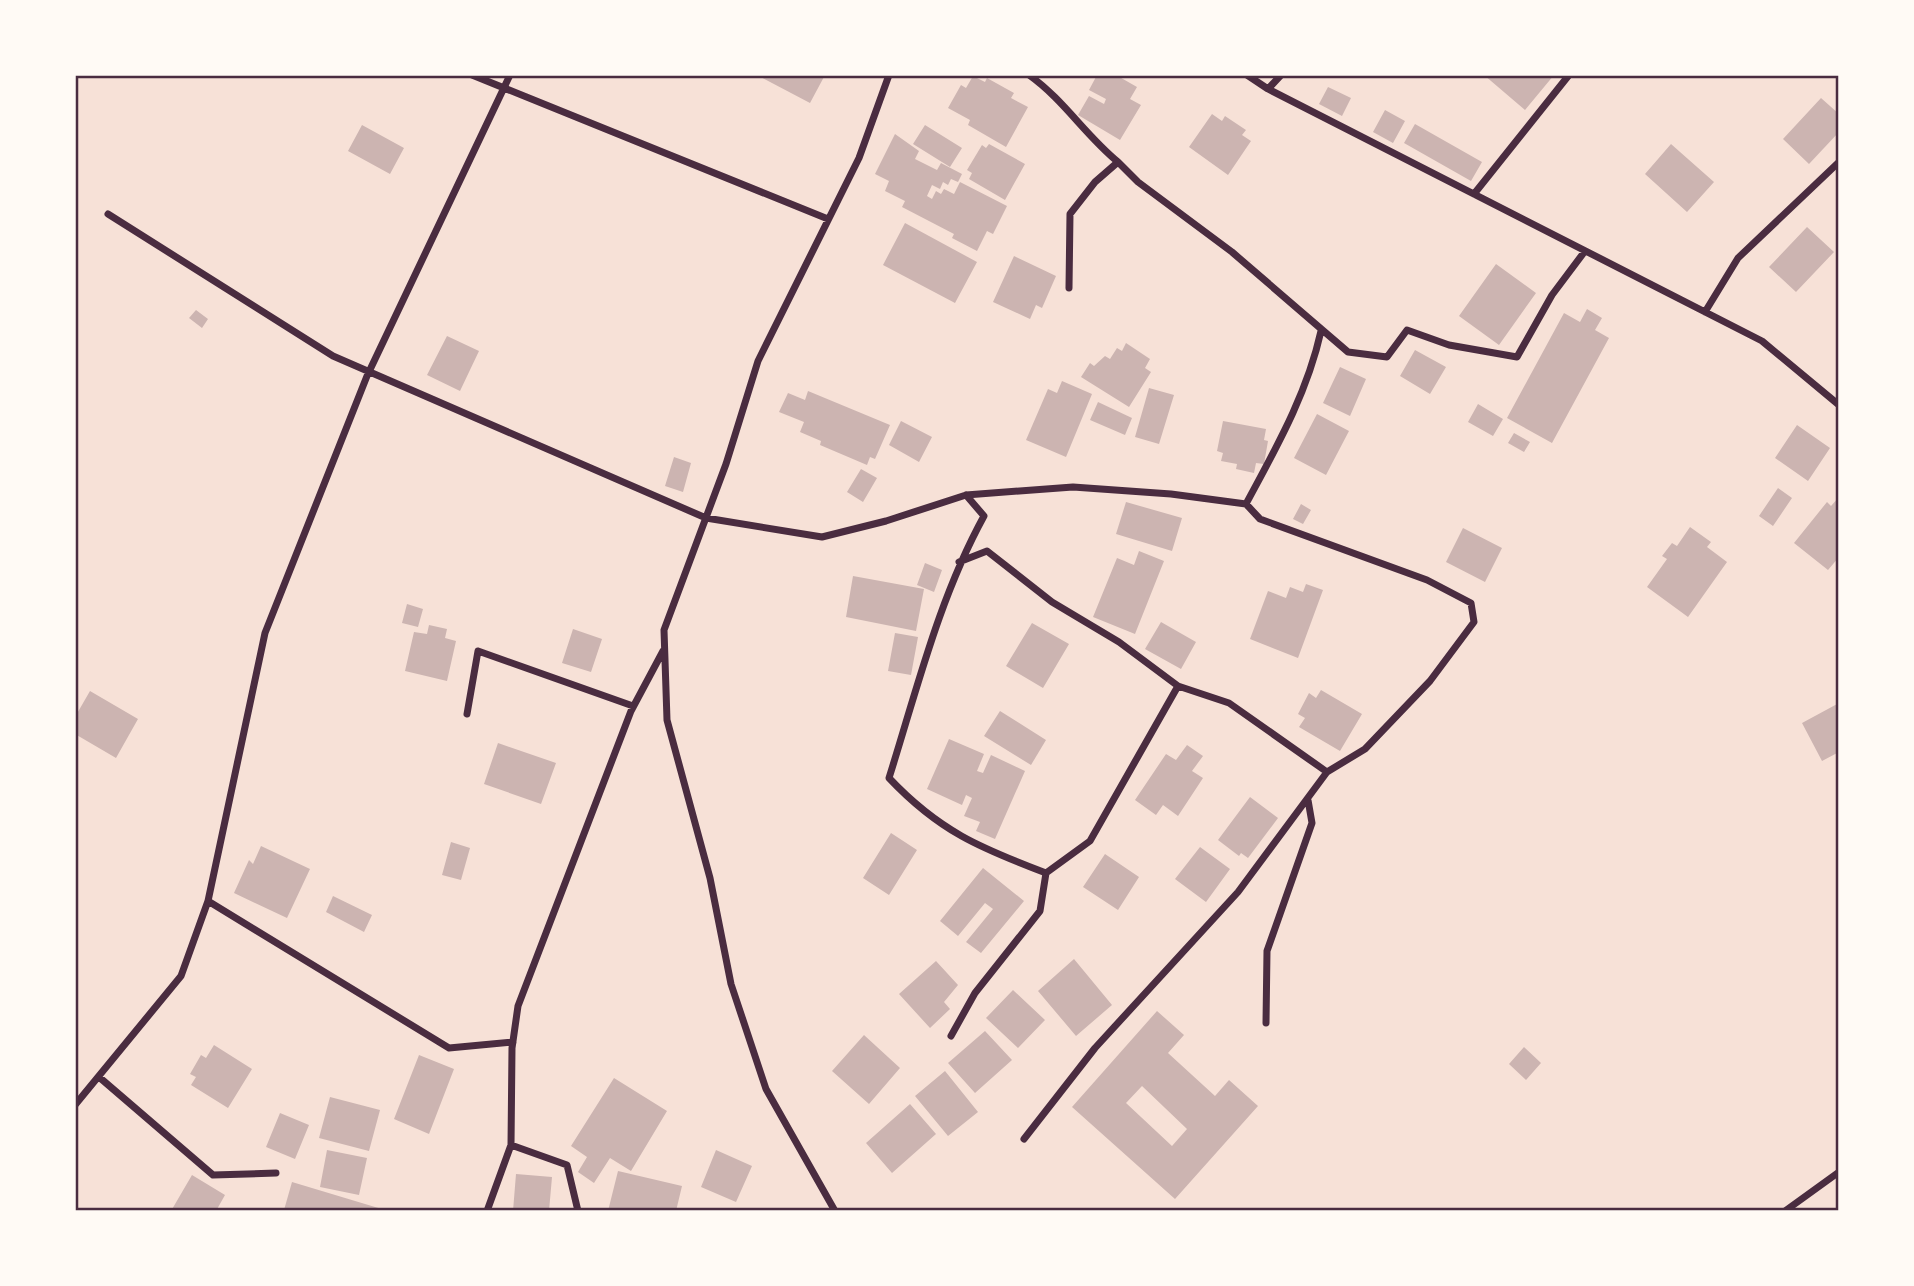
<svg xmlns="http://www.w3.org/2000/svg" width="1914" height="1286" font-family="'Public Sans',sans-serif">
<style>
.building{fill:#ccb4b1;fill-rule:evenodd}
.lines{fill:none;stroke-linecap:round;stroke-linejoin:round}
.minor{stroke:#4a2c40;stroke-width:7}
.neatline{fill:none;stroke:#4a2c40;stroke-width:2.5}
</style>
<rect width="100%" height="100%" fill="#f7e1d7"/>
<!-- building -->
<path class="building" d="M757,75h68l-15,28z
M1097,75h19l21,12 -7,12 11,6 -21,35 -42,-25 11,-19 15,8 2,-5 -17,-9z
M1484,75h70l-29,35z
M973,76l12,6 2,-4 27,15 -3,5 17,9 -22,40 -38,-22 2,-5 -22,-12 13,-23 5,3z
M1328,87l23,11 -9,18 -23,-12z
M1821,98l18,16v18l-30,32 -26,-25z
M1385,110l20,11 -12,22 -20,-11z
M1212,114l10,7 3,-5 21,14 -4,5 9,6 -23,34 -39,-28z
M1415,124l67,38 -11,19 -67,-38z
M362,125l42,23 -14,26 -42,-23z
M925,125l37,23 -12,19 -37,-23z
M895,134l24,17 -4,8 22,11 4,-7 21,11 -4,8 -7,-3 -3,6 -5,-3 -3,7 -8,-4 -5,11 5,3 4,-8 5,3 3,-5 10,5 6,-12 47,24 -14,28 -6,-3 -10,20 -25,-13 2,-4 -52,-27 3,-6 -20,-10 4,-10 -14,-7z
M989,144l36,20 -20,36 -36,-21 3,-6 -5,-3 15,-25 4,3z
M1671,144l43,38 -27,30 -42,-38z
M905,223l72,39 -22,41 -72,-38z
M1807,227l27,25 -38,40 -27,-25z
M1014,256l42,20 -14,32 -6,-3 -6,14 -37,-17z
M1496,264l40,29 -37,52 -40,-29z
M1587,309l15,9 -7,12 14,8 -57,105 -45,-25 57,-105 16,9z
M196,310l12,9 -6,9 -13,-10z
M447,336l32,15 -19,40 -33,-16z
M1126,343l24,16 -5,9 6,4 -22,35 -48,-30 9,-14 4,3 11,-10 5,3 7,-11 5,3z
M1415,350l31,17 -16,27 -30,-18z
M1340,367l26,12 -16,37 -27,-13z
M1062,381l30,13 -26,63 -40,-17 22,-51 9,4z
M1149,388l25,7 -15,49 -24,-7z
M808,391l82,34 -15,34 -5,-2 -3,8 -47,-20 1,-4 -21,-9 4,-10 -25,-10 9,-19 17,7z
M1098,402l34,16 -7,17 -35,-15z
M1478,404l25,15 -10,17 -25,-14z
M1317,414l32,17 -23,44 -32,-17z
M901,421l31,16 -13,25 -30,-17z
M1223,421l43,8 -2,11 4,1 -4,23 -8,-1 -2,10 -18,-4 1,-5 -16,-3 2,-8 -6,-2z
M1797,425l33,23 -22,33 -33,-23z
M1514,433l16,9 -6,10 -16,-9z
M674,457l17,6 -8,29 -18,-6z
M861,469l16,9 -14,24 -16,-10z
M1778,488l14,10 -19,28 -14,-10z
M1839,497v60l-11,13 -34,-27 33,-41 4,4z
M1126,502l56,16 -10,33 -56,-17z
M1301,504l10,6 -8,14 -10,-5z
M1690,527l21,15 -4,5 20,15 -39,55 -41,-30 20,-28 -5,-3 10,-13 5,3z
M1463,528l39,20 -17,34 -39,-20z
M1139,551l25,10 -29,73 -42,-17 24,-59 17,7z
M925,563l17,7 -8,22 -17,-7z
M853,576l71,13 -8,42 -70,-14z
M1306,584l17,6 -25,68 -48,-19 18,-48 18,7 4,-11 13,5z
M407,604l16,5 -5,18 -16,-4z
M1161,622l35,20 -15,27 -36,-20z
M1032,623l37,21 -26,44 -37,-22z
M429,625l18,4 -2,9 11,3 -9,40 -42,-10 9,-39 13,2z
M573,629l29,10 -11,33 -29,-9z
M895,633l23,4 -7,38 -23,-4z
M1321,690l41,24 -22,37 -41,-24 6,-9 -7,-4 11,-21 7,5z
M90,691l48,28 -22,39 -41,-24v-17z
M1839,703v49l-17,9 -20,-38z
M1000,711l46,29 -15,25 -47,-29z
M949,739l35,15 -7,17 6,2 8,-18 34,16 -30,68 -19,-8 4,-9 -16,-6 8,-18 -6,-3 -4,10 -35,-16z
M498,743l58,20 -15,41 -57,-20z
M1187,745l16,11 -11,15 11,7 -25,38 -15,-11 -7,10 -21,-15 31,-46 10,6z
M1250,797l28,21 -30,40 -7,-5 -2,3 -21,-16z
M891,833l26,17 -28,45 -26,-17z
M451,842l19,6 -9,32 -19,-5z
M261,846l49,23 -23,49 -53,-25 15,-33 4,4z
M1200,847l30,22 -24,33 -31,-23z
M1105,854l34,23 -21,33 -35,-23z
M983,868l41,33 -43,52 -15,-11 27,-33 -8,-6 -27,33 -18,-15z
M333,896l39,19 -8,17 -38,-20z
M1074,959l38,46 -36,31 -38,-45z
M936,961l22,24 -14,17 6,7 -20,19 -31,-34z
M1013,990l32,30 -27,28 -32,-30z
M1157,1011l27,24 -16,18 47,43 14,-16 29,26 -83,93 -103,-92zM1142,1086l45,43 -15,17 -46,-43z
M985,1031l27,29 -37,33 -27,-30z
M864,1035l36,33 -31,36 -37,-33z
M214,1045l38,24 -24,39 -37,-23 5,-8 -6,-3 11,-19 5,3z
M1524,1047l17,16 -15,17 -17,-16z
M419,1055l35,14 -25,65 -35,-15z
M945,1071l33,41 -30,24 -33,-40z
M614,1078l53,33 -36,60 -21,-13 -16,25 -16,-11 9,-15 -16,-11z
M330,1097l50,13 -11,41 -50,-13z
M910,1104l26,30 -44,39 -26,-30z
M280,1113l29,12 -14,34 -29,-12z
M327,1150l40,8 -8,37 -39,-8z
M716,1150l36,16 -16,36 -35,-15z
M618,1171l64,15 -6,25h-68z
M516,1174l36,3 -3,34h-36z
M192,1175l33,20 -9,16h-45z
M292,1182l93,28v1l-101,-1z"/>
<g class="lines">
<!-- minor -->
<path class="minor" d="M472,75l356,144
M1029,75c35,25 56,60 89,87l-23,20 -25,32 -1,74
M1247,75l21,14 494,252 77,64
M1268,89l13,-14
M1118,162l20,20 94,70 116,100 39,5 20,-27 42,15 68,12 35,-62 33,-44
M1474,194l95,-119
M108,214l225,142 373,162 116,19 64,-16 80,-26 107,-8 98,7 75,10c30,-56 61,-110 75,-173
M1705,312l33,-54 101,-96
M959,562l28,-11 65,51 67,40 59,44 -88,155 -44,32
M1178,686l51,17 98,69 38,-23 65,-68 44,-59 -3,-19 -44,-23 -167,-61 -14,-15
M467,714l11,-63 155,55
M208,901l241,147 64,-6
M1266,1023l1,-72 45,-128 -4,-23
M951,1036l24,-43 65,-82 6,-38c-66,-25 -107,-42 -157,-95 28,-89 50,-180 95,-262l-18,-21
M99,1077l114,98 63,-2
M75,1105l106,-129 27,-75 57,-268 102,-257 143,-301
M1024,1139l71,-91 143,-156 89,-120
M487,1211l24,-66
M578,1211l-11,-46 -56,-20 1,-97 6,-42 113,-295 32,-60
M835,1211l-69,-122 -35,-105 -21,-106 -43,-158 -3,-90 62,-166 32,-103 101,-203 30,-83
M1785,1211l54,-39"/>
</g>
<!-- border -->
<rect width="1914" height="1286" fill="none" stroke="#fffaf5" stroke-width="154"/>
<rect x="77" y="77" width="1760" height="1132" class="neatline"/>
</svg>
